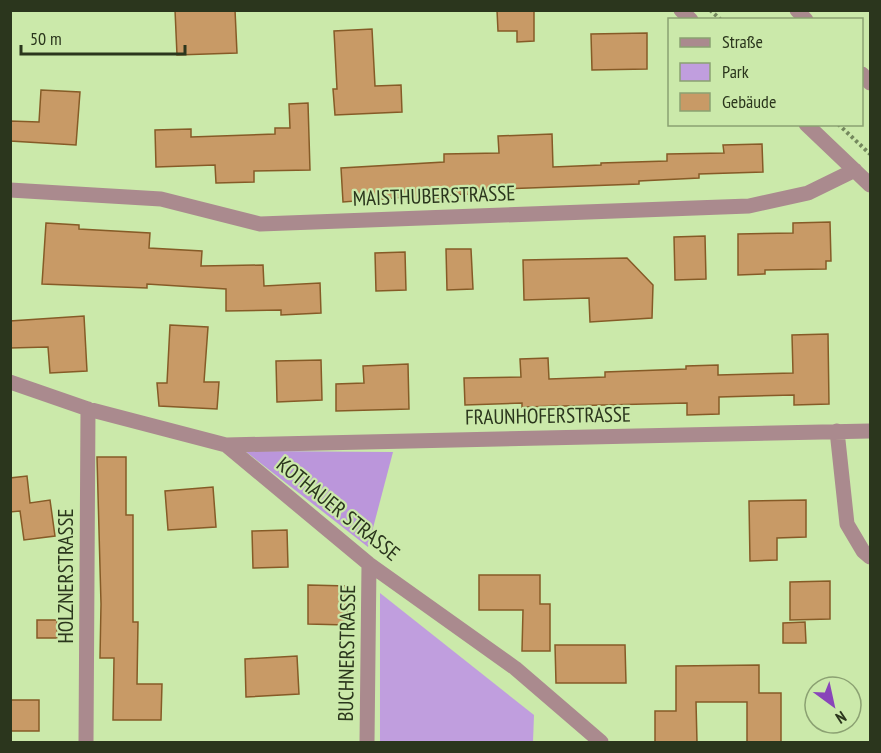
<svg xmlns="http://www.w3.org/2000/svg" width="881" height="753" font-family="'PT Sans Narrow',sans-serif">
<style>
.green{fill:#c09ede}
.forest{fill:#bb96db}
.building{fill:#c89a66;stroke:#865b27;stroke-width:1.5}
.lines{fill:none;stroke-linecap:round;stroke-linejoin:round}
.path{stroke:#73875d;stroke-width:4;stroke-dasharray:3 3;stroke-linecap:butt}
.minor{stroke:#aa8a8e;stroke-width:15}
.labels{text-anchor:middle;stroke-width:4.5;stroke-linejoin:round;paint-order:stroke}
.street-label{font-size:21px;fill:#2b361d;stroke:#cbe9aa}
</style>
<rect width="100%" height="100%" fill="#cbe9aa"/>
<!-- green -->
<path class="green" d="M380,593l154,122 -1,27h-153z"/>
<!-- forest -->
<path class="forest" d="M245,451l148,1 -25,95z"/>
<!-- building -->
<path class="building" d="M175,10h60l2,43 -60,2z
M497,10h37v31l-17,1v-11h-19z
M372,29l3,57 26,-1 1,27 -67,3 -2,-26h4l-3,-58z
M647,33v36l-55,1 -1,-36z
M41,90l39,2 -4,53 -66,-4v-20l29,1z
M308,103l2,67 -56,1v11l-38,1 -1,-18 -59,2 -1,-37 36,-1v8l84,-3v-6h15l-1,-24z
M552,134l1,33 48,-2v-2l66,-2v-7l57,-1 -1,-8 39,-1 1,28 -64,2v4l-60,3v3l-164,6v4l-37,1 1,5 -31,1v-4l-65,5 -2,-34 103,-6v-8l55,-1 -1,-17z
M830,222l1,39h-5v8l-61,1v4l-27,1v-41l55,-1v-10z
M46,223l33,2v4l71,4 -1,15 53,3 -1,15 62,-1 1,21 56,-3 1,30 -40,2v-5l-55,1v-22l-79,-5v4l-105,-4z
M705,236l1,43 -31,1 -1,-43z
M446,249h25l2,40 -26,1z
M405,252l1,38 -30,1 -1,-38z
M627,258l26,27 -1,33 -62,4 -1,-24 -65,2 -1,-40z
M84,316l3,55 -37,2 -2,-26 -38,1v-27z
M170,325l38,2 -4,55h15l-2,27 -58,-3 -2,-23h10z
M828,334l1,70 -35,1v-10l-75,2v17l-32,1v-12l-165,4v-4l-57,2 -1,-27 57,-1 -1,-18 28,-1 1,21 56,-2v-5l81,-3v-3l32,-1v10l75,-2 -1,-38z
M321,360l1,40 -45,2 -1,-41z
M408,364l1,45 -73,2v-27l28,-1 -1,-17z
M97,457h29v58h7v107h5l-1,62h25l-1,36h-48l1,-62h-14l1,-54z
M27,476l3,27 20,-3 5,36 -31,4 -4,-29 -10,1v-34z
M213,487l3,40 -48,3 -3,-39z
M806,500v37l-29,1v22l-27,1 -1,-60z
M287,530l1,37 -35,1 -1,-37z
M479,575h61v29h10v47h-28l1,-41h-44z
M830,581v38l-40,1v-38z
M308,585l40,1 -1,39 -39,-1z
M37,620h20v18h-20z
M805,622l1,21h-23v-20z
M555,645h70l1,38h-70z
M297,656l2,38 -53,3 -1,-38z
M759,665v28h22v49h-34v-40h-51l1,40h-42v-31h21v-45z
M10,700h29v31h-29z"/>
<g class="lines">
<!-- path -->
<path class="path" d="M710,10l11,10
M838,124l32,30"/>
<!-- minor -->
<path class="minor" d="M681,10l10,10
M797,10l9,10
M862,74l8,9
M806,124l64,61
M10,190l151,9 99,25 489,-18 59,-13 47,-23
M10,382l78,27 138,36 143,119 146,104 86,74
M837,431l10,93 16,27 7,6
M226,445l644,-14
M86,742l2,-333
M367,742l2,-178"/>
</g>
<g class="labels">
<!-- street labels -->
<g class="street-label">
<text transform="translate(434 196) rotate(-2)" y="7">MAISTHUBERSTRASSE</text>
<text transform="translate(548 416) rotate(-1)" y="7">FRAUNHOFERSTRASSE</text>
<text transform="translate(338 509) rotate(39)" y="7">KOTHAUER STRASSE</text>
<text transform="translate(66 576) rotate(-90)" y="7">HOLZNERSTRASSE</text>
<text transform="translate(347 653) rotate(-89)" y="7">BUCHNERSTRASSE</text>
</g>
</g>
<!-- border -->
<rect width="881" height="753" fill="none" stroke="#2b361d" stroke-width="24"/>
<!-- legend -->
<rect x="668" y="18" width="195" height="108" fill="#cbe9aa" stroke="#8ba172" stroke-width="1.5"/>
<rect x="680" y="38" width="30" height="9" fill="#aa8a8e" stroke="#8ba172" stroke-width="1.5"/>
<text x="722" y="48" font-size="18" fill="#2b361d">Straße</text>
<rect x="680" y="63" width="30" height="18" fill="#c09ede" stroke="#8ba172" stroke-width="1.5"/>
<text x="722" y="78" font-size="18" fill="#2b361d">Park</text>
<rect x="680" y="93" width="30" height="18" fill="#c89a66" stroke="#8ba172" stroke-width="1.5"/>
<text x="722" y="108" font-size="18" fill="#2b361d">Gebäude</text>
<!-- north arrow -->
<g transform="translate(833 705) rotate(147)"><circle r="28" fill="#cbe9aa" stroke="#8ba172" stroke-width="1.5"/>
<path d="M0-4.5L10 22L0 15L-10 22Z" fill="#8945b9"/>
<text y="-9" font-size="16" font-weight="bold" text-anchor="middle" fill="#2b361d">N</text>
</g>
<!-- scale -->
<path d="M21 45v9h164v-9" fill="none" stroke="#2b361d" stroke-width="3"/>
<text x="30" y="45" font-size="18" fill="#2b361d" stroke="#cbe9aa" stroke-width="4.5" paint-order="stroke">50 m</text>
</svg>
